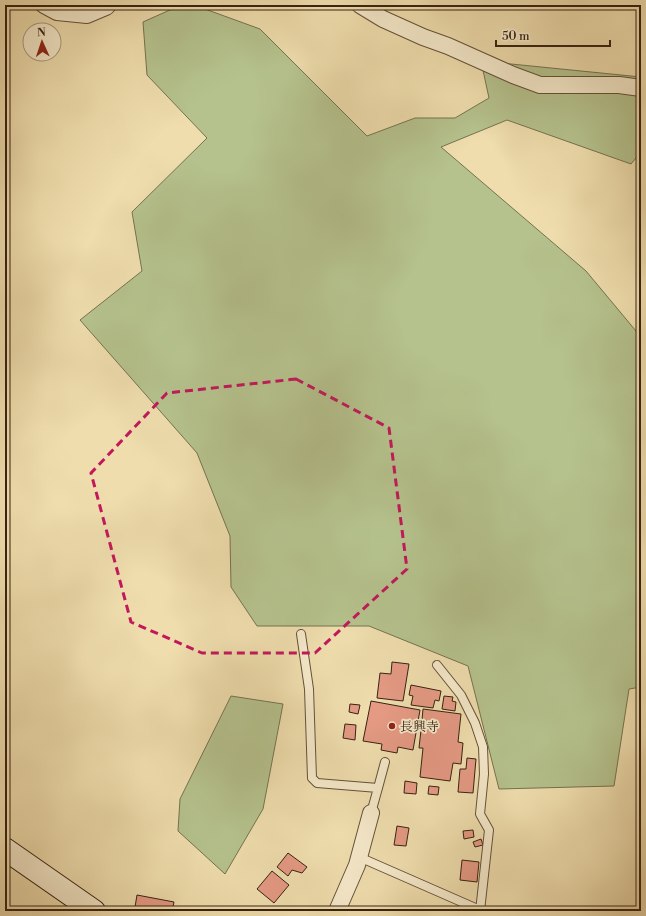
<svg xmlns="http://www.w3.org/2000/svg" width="646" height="916" font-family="'Libre Bodoni','Noto Serif JP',serif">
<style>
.green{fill:#b5c28d;stroke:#767250}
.building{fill:#e59a84;stroke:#372213}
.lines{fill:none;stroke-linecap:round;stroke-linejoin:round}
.lane-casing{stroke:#65513a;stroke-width:10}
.street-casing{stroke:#65513a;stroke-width:18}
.secondary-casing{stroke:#372213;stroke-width:24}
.lane{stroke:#f5e9ca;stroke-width:8}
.street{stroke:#f5e9ca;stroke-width:16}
.secondary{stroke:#f5e9ca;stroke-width:22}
.marked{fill:none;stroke:#c2185b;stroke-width:3;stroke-dasharray:8 5;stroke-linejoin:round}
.poi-dot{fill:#8f2418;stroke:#f5e9ca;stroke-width:1.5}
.labels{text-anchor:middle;stroke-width:3.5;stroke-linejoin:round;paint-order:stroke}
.poi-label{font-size:13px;fill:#372213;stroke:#f5e9ca;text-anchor:start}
</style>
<rect width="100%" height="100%" fill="#efddad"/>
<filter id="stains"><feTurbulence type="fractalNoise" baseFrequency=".005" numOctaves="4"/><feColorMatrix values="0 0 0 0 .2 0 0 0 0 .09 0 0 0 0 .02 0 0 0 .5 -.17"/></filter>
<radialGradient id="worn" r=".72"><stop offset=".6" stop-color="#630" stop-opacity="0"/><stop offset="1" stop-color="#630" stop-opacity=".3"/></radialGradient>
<!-- green -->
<path class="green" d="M181,5h13l66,24 107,107 48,-18h40l34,-20 -8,-37 160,16v75l-10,12 -124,-44 -66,27 145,124 55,66v350l-12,2 -15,97 -115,3 -31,-123 -99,-40h-112l-26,-39 -1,-51 -33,-83 -117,-133 62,-49 -10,-59 75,-74 -60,-63 -4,-53z
M231,696l52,8 -20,105 -38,65 -47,-43 2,-32z"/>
<!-- building -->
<path class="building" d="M392,662l17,2 -6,37 -26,-3 3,-25 11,1z
M411,685l30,6 -2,10 -4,-1 -2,8 -22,-3 2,-9 -4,-1z
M444,696l9,1 -1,4 4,1 -1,9 -13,-2z
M371,701l49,9 -7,40 -15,-3 -1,6 -16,-3 1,-6 -19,-3z
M350,704l10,1 -2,9 -9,-2z
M423,709l38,5 -3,28 5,1 -2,21 -8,-1 -3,18 -30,-4 3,-29h-4l2,-18 4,1 1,-11h-4z
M345,724l11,1 -1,15 -12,-2z
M467,758l9,1 -3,34 -15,-1 2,-23h6z
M405,781l12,2 -1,11 -12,-1z
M429,786l10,1 -1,8 -10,-1z
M397,826l12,2 -3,18 -12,-1z
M473,830l1,7 -10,2 -1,-8z
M481,839l2,6 -8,2 -2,-5z
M288,853l19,14 -5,6 -10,-3 -4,6 -11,-9z
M462,860l17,2 -2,20 -17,-2z
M272,871l17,14 -15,18 -17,-14z
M137,895l37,7 -2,9h-28l1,-2 -10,-2z"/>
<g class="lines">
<!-- lane casing -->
<g class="lane-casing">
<path id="lane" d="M301,634l8,55 3,89 5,5 61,5 -7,25
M437,665l24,30 14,28 8,24 1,27 -4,40 9,16 -9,81
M378,788l7,-26
M359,857l121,53"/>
</g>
<!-- street casing -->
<g class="street-casing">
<path id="street" d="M44,5l13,7 30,3 19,-8 2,-2
M360,5l23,14 40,18 25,9 65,29 27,10h79l22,3
M337,911l20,-46 14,-52"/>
</g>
<!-- secondary casing -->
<g class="secondary-casing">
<path id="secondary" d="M5,849l89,62"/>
</g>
<!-- lane -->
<use href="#lane" class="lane"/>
<!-- street -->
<use href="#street" class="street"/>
<!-- secondary -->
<use href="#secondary" class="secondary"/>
</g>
<!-- marked area -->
<path class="marked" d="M296,379l93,49 18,141 -92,84h-113l-71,-31 -40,-149 76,-80z"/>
<!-- markers -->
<circle class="poi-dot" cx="392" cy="726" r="4"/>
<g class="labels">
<!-- poi labels -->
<g class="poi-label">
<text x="400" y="731">長興寺</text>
</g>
</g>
<!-- margin -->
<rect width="646" height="916" fill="none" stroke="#efddad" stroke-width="20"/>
<rect x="6" y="6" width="634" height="904" fill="none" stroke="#372213" stroke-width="2"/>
<rect x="10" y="10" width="626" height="896" fill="none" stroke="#372213"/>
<!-- north arrow -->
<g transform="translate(42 42) rotate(357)"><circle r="19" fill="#f5e9ca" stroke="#a99981"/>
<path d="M0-3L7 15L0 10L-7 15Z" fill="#8f2418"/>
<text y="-6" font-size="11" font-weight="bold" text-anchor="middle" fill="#372213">N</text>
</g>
<!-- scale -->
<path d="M496 40v6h114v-6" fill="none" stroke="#372213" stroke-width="2"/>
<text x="502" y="40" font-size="12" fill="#372213" stroke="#f5e9ca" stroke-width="3" paint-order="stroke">50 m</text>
<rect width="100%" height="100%" filter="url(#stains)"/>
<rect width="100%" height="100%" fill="url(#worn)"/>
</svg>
